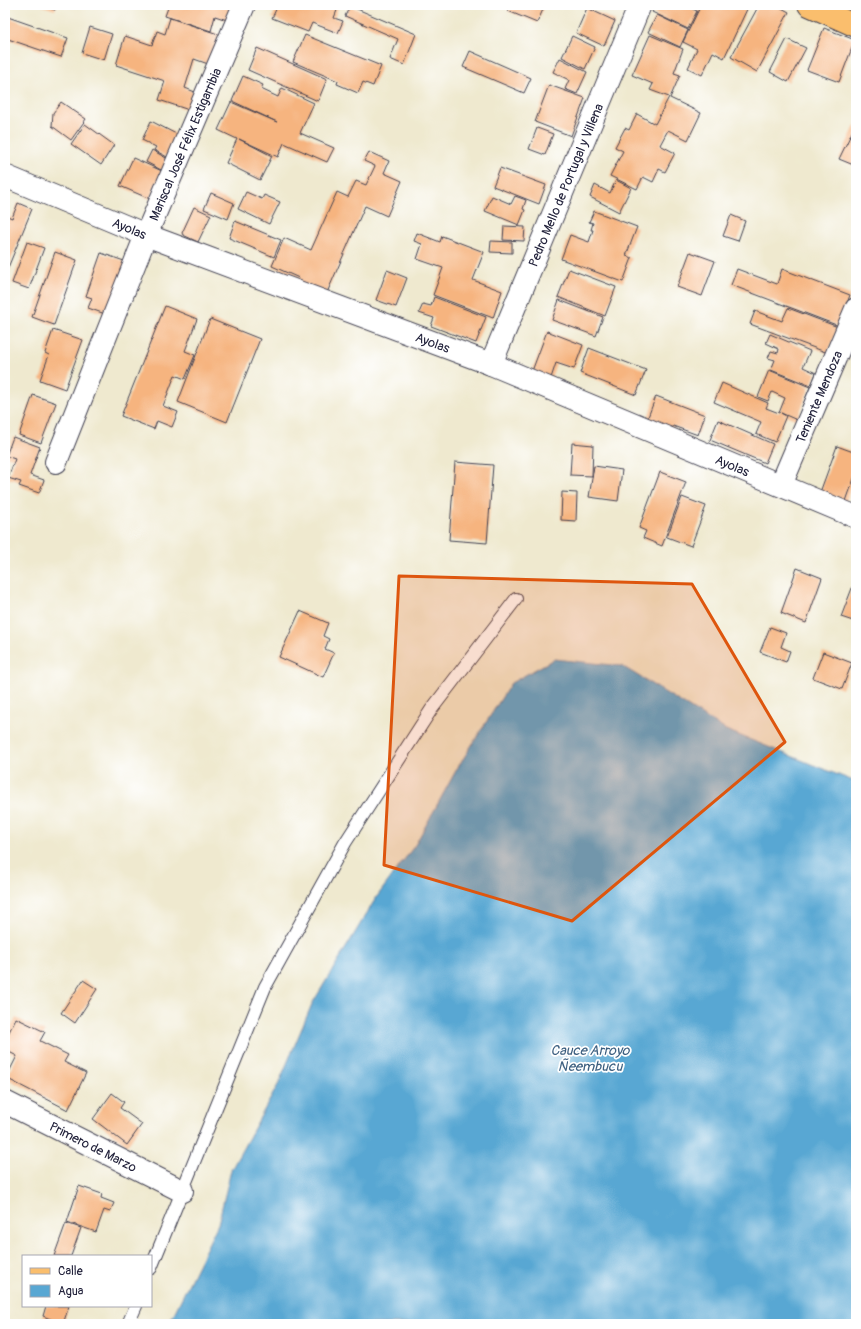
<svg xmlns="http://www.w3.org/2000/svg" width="861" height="1329" font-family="Pangolin,sans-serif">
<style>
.water{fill:#59a7d3;stroke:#3e6487}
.building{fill:#f6b47f}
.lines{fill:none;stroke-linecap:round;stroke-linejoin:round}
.service-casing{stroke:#414051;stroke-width:14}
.minor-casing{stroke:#414051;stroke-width:24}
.primary-casing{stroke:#414051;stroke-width:24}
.service{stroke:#fff;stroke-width:12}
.minor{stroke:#fff;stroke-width:22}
.primary{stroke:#fabe6d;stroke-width:22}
.marked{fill:#de560e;fill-opacity:0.2;stroke:#de560e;stroke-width:3;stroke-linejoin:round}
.labels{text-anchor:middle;stroke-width:3.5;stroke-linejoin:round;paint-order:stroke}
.street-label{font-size:13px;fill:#22223b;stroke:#fff}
.water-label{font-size:14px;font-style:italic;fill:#3b5e7f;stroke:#fff}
</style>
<rect width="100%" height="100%" fill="#fff"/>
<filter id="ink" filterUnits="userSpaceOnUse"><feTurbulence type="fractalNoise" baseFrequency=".025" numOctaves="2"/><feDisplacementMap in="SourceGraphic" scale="8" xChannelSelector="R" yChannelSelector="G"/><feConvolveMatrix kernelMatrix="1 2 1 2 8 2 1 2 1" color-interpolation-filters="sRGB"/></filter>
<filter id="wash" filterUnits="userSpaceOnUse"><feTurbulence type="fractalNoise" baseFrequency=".012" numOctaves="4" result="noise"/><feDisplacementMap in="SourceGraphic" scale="16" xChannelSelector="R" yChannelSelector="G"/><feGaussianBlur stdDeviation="0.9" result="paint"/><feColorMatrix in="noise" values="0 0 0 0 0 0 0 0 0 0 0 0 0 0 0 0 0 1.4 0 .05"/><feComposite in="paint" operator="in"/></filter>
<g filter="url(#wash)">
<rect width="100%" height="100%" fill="#efe9cf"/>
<!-- water -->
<path class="water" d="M554,659l68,7 104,64 130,52v542h-687l49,-100 13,-54 47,-85 34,-81 64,-106 39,-53 43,-78 53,-84z"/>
<g id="blocks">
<!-- building -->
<path class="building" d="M41,5h15l-1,5z
M169,5h63l-5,15 -12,-4 -4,15 -46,-15z
M278,5h61l-5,13 9,3 -5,12 -26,-10 -4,9 -36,-14z
M511,5h34l-8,18 -29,-12z
M656,5h28l13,6 -9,18 -36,-17z
M701,5h48l-25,53 -11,-6 -11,23 -14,-7 9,-19 -14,-7z
M759,5h17l13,7 -32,60 -26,-15z
M350,6l66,28 -12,31 -14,-6 8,-20 -53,-23z
M587,8l28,13 -11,25 -28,-13z
M657,15l31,15 -8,17 -32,-15z
M5,16l63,22 -7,19 -56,-19z
M170,18l51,17 -10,30 -17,-6 -9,29 10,4 -6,18 -30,-10 6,-19 -49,-16 9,-29 27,9 5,-14 8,3z
M90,27l22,7 -8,26 -22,-7z
M824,28l31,12 -16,42 -32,-12z
M305,35l76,31 -8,20 -10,-4 -5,11 -21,-9 1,-3 -45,-19z
M650,35l33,14 -9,24 6,2 -10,23 31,15 -13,27 -20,-10 -8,15 15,8 -10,19 -6,-3 -6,13 -10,-5 -6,12 -27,-13 13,-25 -8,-4 10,-19 4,2 8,-16 18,10 14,-27 -19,-7 3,-6 -21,-9z
M572,36l23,11 -10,22 -23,-12z
M787,39l19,9 -18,34 -18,-10z
M257,48l70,31 -9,22 -70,-31z
M470,51l61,27 -7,15 -61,-26z
M560,58l27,14 -10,22 -12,-5 4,-9 -16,-8z
M243,76l20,9 -2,4 17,8 4,-9 32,15 -14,30 34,15 -7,14 -43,-19 -6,14 -39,-18 33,17 -12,24 -34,-17 11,-24 -19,-9 13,-28 46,20 -45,-21z
M549,85l36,13 -14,38 -36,-14z
M61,102l25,17 -15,21 -19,-14 1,-13z
M151,121l29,15 -11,22 -15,-8 2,-3 -14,-7z
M85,124l29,21 -13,20 -30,-21z
M856,124v42l-17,-7z
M537,128l16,6 -8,21 -16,-6z
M152,150l16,9 -5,12 -17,-9z
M369,152l20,9 -5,12 18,8 -15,35 -22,-10 -39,89 -29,-13 2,-4 -27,-12 12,-28 27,12 26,-58 11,5 8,-16 10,4 9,-19 -11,-5z
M133,158l29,13 -12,28 -30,-13z
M500,168l46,17 -7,19 -46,-18z
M616,180l15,8 -12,24 -29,-15 5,-12 15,8z
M246,192l16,7 2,-4 16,7 -11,22 -31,-15z
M211,193l23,10 -6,16 -24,-10z
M492,196l19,8 4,-8 11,4 -3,9 2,1 -6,15 -34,-14z
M18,203l14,6 -27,66v-60l7,3z
M194,207l17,8 -13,27 -15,-7 -1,-2z
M594,211l43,16 -11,29 6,2 -9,24 -62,-23 9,-24 19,7 4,-12h-2l2,-7 -4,-1z
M731,215l14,6 -7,20 -15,-5z
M235,221l46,19 -7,17 -45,-19z
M504,226l21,1 -1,14 -21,-1z
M417,233l23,9 2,-6 42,16 -11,28 29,11 -9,27 -60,-23 10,-27 -26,-9 5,-15 -8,-3z
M491,241l21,1v11l-22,-1z
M27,242l17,6 -15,41 -17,-6z
M55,252l22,8 -23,65 -22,-8z
M690,252l25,9 -13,35 -25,-9z
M101,253l26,9 -19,53 -20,-7 4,-10 -6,-2z
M569,269l47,18 -11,29 -47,-19z
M737,269l40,15 5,-15 68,26 -11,31 -108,-41z
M387,270l20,8 -11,29 -20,-7z
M434,297l52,20 -10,26 -45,-17 3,-8 -15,-5 4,-9 8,2z
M559,300l44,17 -7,19 -44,-16z
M165,306l32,13 -12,32 10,4 -10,24 -10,-4 -12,31 15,6 -6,15 -15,-6 -3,8 -33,-13z
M788,308l50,19 -10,26 -78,-29 5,-13 27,10z
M210,319l50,20 -33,83 -49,-20z
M53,330l30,10 -18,49 -25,-9 9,-25 -4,-2z
M547,331l36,14 -9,24 -18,-6 -5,15 -19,-7z
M770,334l40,17 -7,16 13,6 -5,13 -40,-16 4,-10 -7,-2 3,-7 7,2 1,-4 -13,-6z
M589,348l57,22 -10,25 -56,-22z
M769,370l41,17 -13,33 -16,-7 5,3 -11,26 -19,-8 5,-12 -47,-20 8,-19 46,20 -2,5 13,5 6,-15 -13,-6 -4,9 -10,-4z
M33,395l23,8 -15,40 -22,-8z
M656,396l49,19 -7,20 -25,-9 -4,9 -24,-10z
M718,420l55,24 -8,19 -55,-23z
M13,437l27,10 -10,28 14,5 -5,13 -20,-7 2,-4 -13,-4 7,-19 -9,-3z
M572,443l21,2 -1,31 -22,-1z
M837,446l19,7v20l-11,31 -26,-9z
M455,462l38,3 -6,78 -38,-3z
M594,466l28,4 -4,31 -29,-4z
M660,472l26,10 -24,64 -19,-8 3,-7 -7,-3z
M562,492l15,1 -1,28 -15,-1z
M682,497l24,9 -15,40 -24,-9z
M797,568l25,10 -16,45 -25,-10z
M854,583l2,1v38l-15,-5z
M300,611l28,12 -5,13 6,3 -4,10 9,4 -11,24 -44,-20z
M770,627l16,6 -5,14 9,4 -4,11 -26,-10z
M823,652l29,11 -10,26 -29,-11z
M83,980l14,9 -22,34 -14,-10z
M16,1018l29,14 -5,9 28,14 -4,7 22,11 -18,37 -62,-32 11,-22 -12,-6v-10z
M112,1093l12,9 -4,6 22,16 -15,21 -34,-26z
M79,1186l23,8 -1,4 13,5 -4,9 -6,-2 -8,22 -29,-10z
M66,1223l15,5 -10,28h-17z
M46,1306h23l-6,18 -20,-8z"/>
</g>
</g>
<g filter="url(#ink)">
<use href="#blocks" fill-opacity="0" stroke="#414051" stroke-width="1"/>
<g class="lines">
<!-- service casing -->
<g class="service-casing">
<path id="service" d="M151,1268l114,-281 80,-144 86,-133 85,-111
M128,1324l8,-18"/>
</g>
<!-- minor casing -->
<g class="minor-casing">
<g id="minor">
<path id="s1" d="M5,176l141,59 345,129 365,153"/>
<path id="s2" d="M491,364l149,-359"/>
<path id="s3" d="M56,462l90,-227 98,-230"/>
<path id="s4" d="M781,485l75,-176"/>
<path id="s5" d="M5,1102l177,89"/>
</g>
</g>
<!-- primary casing -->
<g class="primary-casing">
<path id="primary" d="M809,5l47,21"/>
</g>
<!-- service -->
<use href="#service" class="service"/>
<!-- minor -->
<use href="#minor" class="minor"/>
<!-- primary -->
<use href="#primary" class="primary"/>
</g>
</g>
<!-- marked area -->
<path class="marked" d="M399,576l293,8 93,158 -213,179 -188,-56z"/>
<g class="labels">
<!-- street labels -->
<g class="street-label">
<text dy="5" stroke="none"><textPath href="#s3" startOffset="343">Mariscal José Félix Estigarribia</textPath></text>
<text dy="5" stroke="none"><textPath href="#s2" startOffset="194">Pedro Mello de Portugal y Villena</textPath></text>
<text dy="5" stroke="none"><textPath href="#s1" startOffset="135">Ayolas</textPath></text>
<text dy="5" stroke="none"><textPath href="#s1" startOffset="459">Ayolas</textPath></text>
<text dy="5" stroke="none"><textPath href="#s4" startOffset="96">Teniente Mendoza</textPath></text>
<text dy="5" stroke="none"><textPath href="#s1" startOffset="783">Ayolas</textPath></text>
<text dy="5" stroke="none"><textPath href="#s5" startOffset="99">Primero de Marzo</textPath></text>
</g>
<!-- water labels -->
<g class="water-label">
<text x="590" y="1055">Cauce Arroyo<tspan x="590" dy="16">Ñeembucu</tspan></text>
</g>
</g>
<!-- margin -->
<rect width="861" height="1329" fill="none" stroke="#fff" stroke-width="20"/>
<!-- legend -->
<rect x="22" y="1255" width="130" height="52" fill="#ffffff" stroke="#a7a7b1"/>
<rect x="30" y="1268" width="20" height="6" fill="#fabe6d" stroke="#a7a7b1"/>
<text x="58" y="1275" font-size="12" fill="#22223b">Calle</text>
<rect x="30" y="1285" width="20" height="12" fill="#59a7d3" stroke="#a7a7b1"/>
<text x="58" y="1295" font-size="12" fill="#22223b">Agua</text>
</svg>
